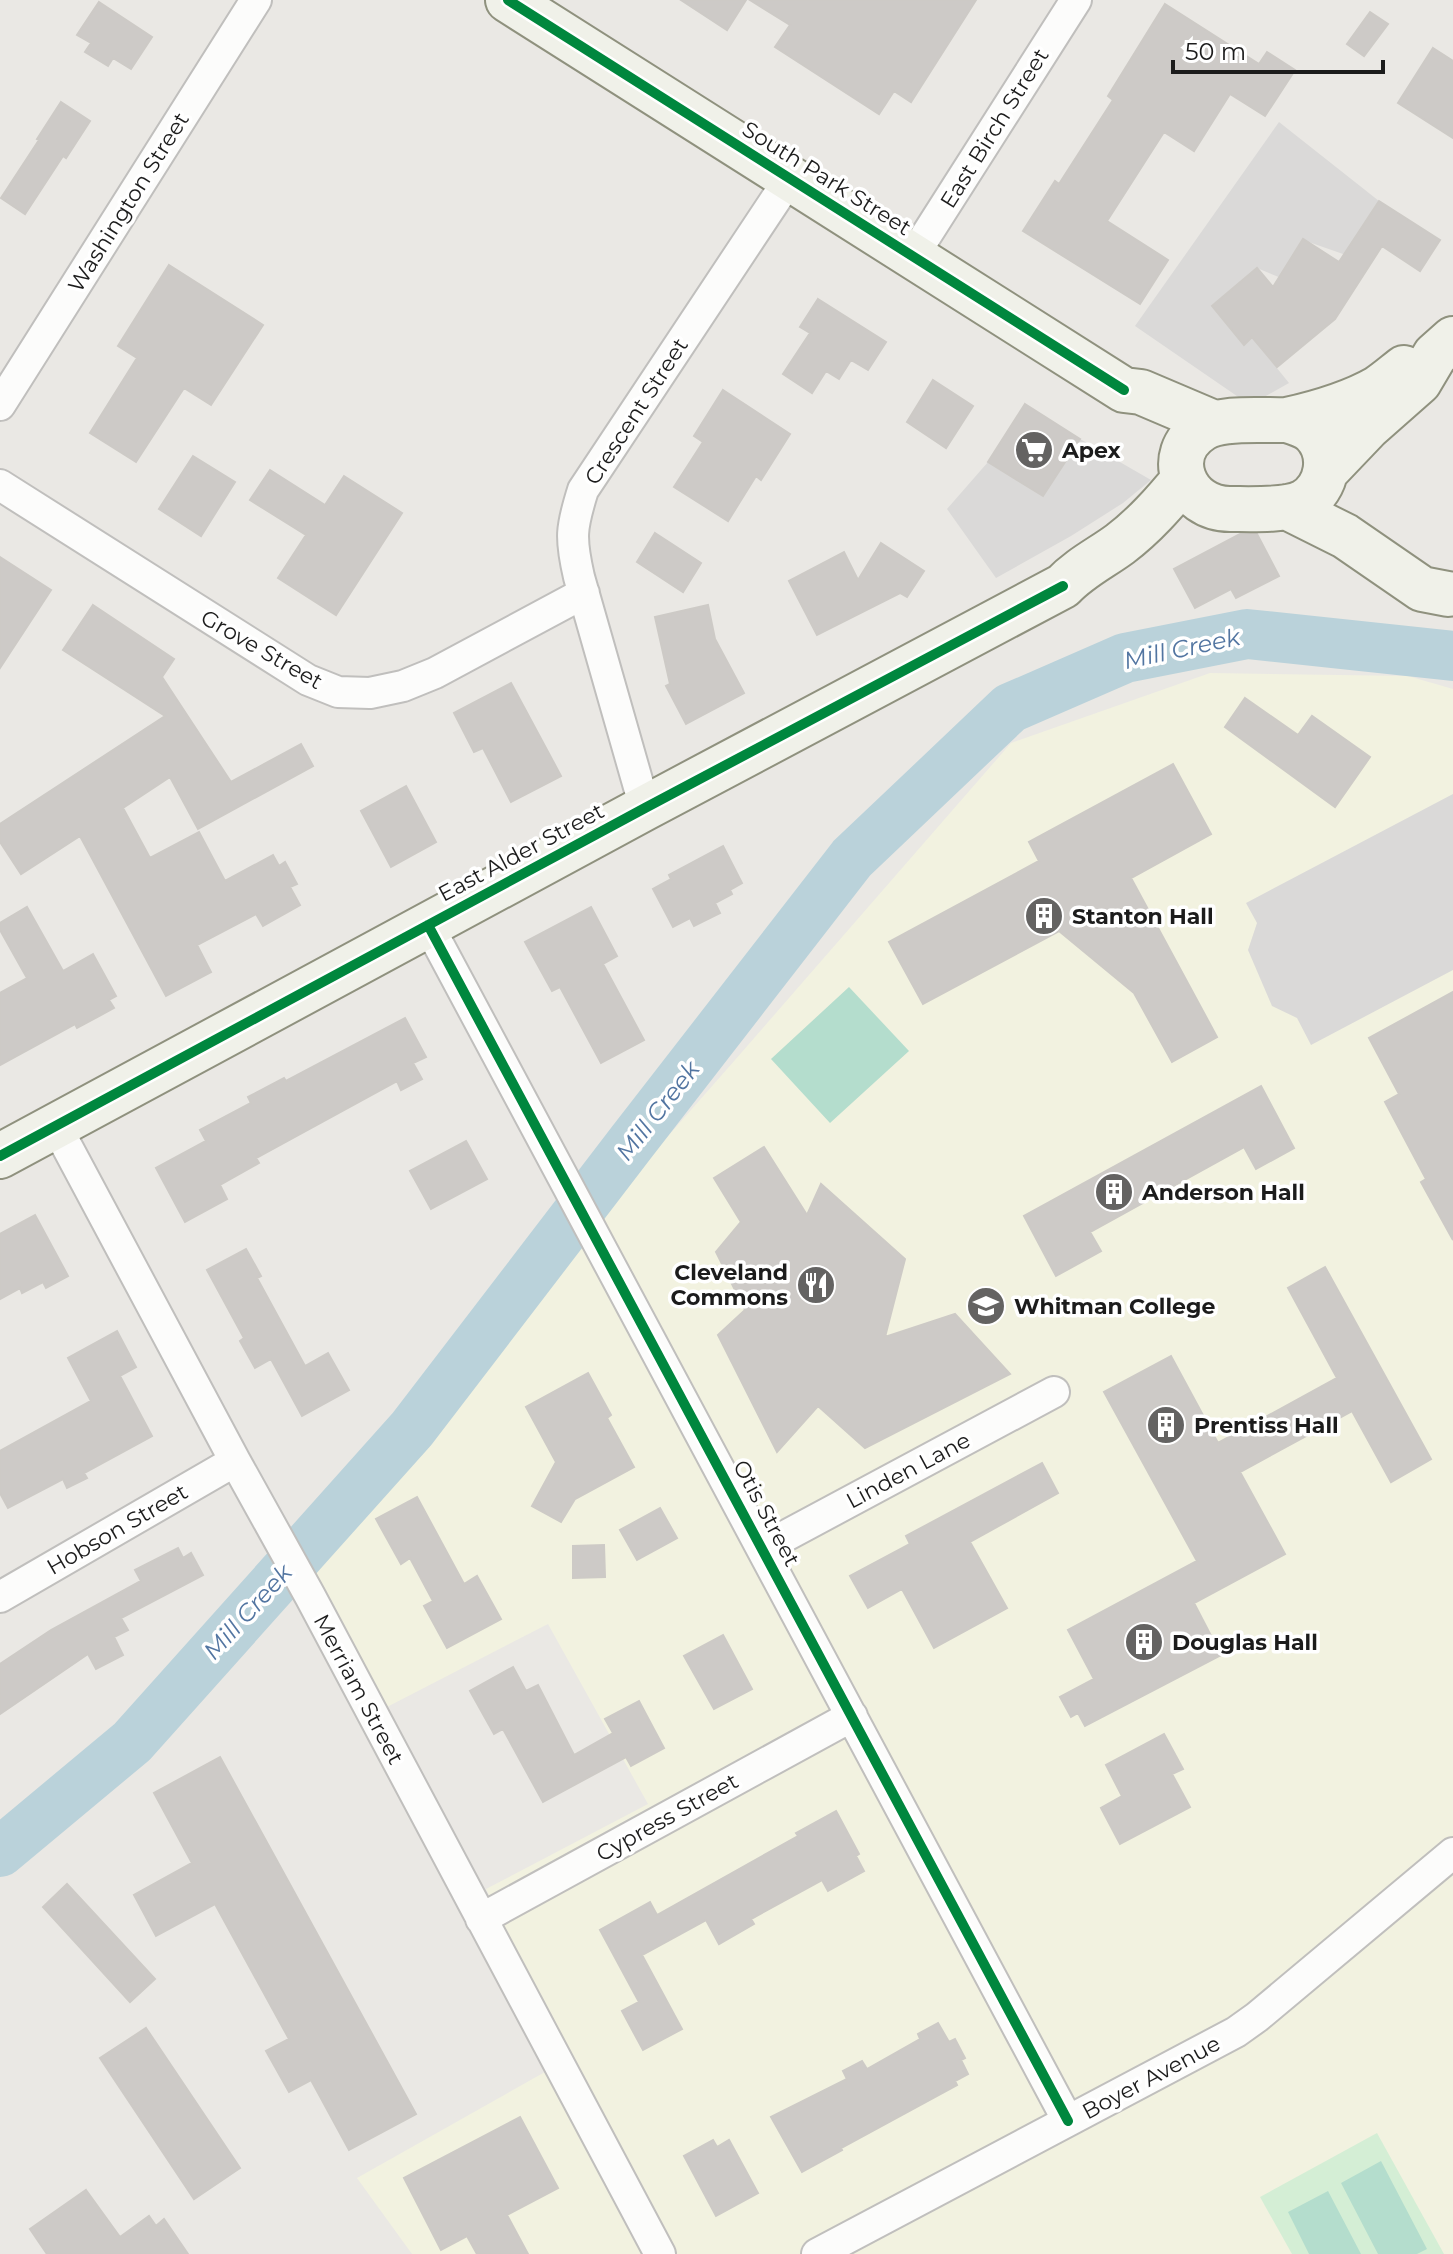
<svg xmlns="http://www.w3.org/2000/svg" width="1453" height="2254" font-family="Montserrat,sans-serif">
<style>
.education{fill:#f2f2e0}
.park{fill:#d4eed5}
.pitch{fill:#b4ddcd}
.parking{fill:#dad9d8}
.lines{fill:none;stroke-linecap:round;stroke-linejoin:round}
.river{stroke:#bad2da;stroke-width:50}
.building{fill:#cdcac7;stroke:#cdcac6;stroke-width:2}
.street-casing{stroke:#c0bfbd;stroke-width:34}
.secondary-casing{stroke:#8f917e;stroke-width:48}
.street{stroke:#fcfcfb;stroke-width:30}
.secondary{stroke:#f0f1e9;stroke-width:44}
.cycleway-casing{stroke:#fff;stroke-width:15}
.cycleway{stroke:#00873e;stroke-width:10}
.labels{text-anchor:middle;stroke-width:7;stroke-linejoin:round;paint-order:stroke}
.street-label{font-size:22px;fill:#1c1c1c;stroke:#fff}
.poi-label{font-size:22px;font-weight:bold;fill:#1c1c1c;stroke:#fff;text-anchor:start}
.water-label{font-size:24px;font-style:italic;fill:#5275a1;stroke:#fff}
</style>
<rect width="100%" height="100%" fill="#eae8e4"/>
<!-- education -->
<path class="education" d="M1210,673l198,3 45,13v1565h-790l-177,-365 162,-85 -100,-180 -161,83 -85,-155 433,-492 276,-317z
M545,2072l97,182h-230l-55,-76z"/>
<!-- park -->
<path class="park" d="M1377,2133l67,121h-152l-32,-57z"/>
<!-- pitch -->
<path class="pitch" d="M849,987l60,64 -79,72 -59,-64z
M1381,2161l46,88 -10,5h-39l-37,-71z
M1328,2191l33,63h-52l-21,-42z"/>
<!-- parking -->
<path class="parking" d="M1279,122l100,79 -20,30 4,30 -60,-21 -22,38 -24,-10 -45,37 32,39 8,-7 37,46 -39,22 -115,-79z
M1080,439l71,41 -28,23 -52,33 -75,42 -49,-69 41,-47 55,34z
M1453,794v176l-142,75 -14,-27 -25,-12 -24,-56 9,-27 -11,-20z"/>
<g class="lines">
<!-- river -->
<path class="river" d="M0,1852l132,-110 280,-313 219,-286 221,-285 158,-150 115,-50 122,-24 206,22"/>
</g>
<!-- building -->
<path class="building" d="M681,0h65l-19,30z
M750,0h226l-65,102 -17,-11 -15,23 -104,-67 15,-22z
M99,2l53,35 -21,32 -18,-11 -5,8 -23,-14 6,-9 -14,-8z
M1165,4l94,60 8,-12 28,18 -30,46 -35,-22 -36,57 -30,-19 -57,89 61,39 -28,44 -117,-73 32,-50 4,3 54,-84 -5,-4z
M1370,12l18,12 -24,32 -17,-12z
M1433,48l20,13v77l-55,-35z
M61,102l29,19 -24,37 -3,-2 -38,58 -24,-16 38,-58 -2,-1z
M1379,201l61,39 -20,31 -38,-25 -47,73 -58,48 -25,-30 -8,8 -32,-39 45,-38 16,19 30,-48 36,23z
M169,265l94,60 -52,80 -27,-17 -48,74 -46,-29 47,-75 -19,-12z
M818,299l68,43 -18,28 -17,-10 -12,19 -13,-8 -14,22 -29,-19 27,-41 -10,-6z
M933,380l40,26 -27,42 -39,-26z
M723,390l67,44 -29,46 -5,-4 -28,45 -54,-34 29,-45 -9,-6z
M1025,404l55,35 -37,57 -55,-34z
M193,456l42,26 -34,54 -42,-27z
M270,470l55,35 19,-29 58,37 -66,102 -58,-37 28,-43 -56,-35z
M655,533l46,30 -18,29 -46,-30z
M1240,534h17l22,42 -43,22 -5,-9 -36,19 -21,-39z
M881,543l43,28 -17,26 -7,-4 -83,42 -28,-54 55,-29 14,28z
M0,557l51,33 -51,78z
M93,605l81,54 -12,18 69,105 70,-38 12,22 -115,63 -28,-52 -47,31 27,50 49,-26 26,49 48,-26 6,11 6,-4 12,22 -7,3 10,18 -37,21 -7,-12 -59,31 14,27 -45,24 -86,-160 -59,38 -21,-32v-18l165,-108 -102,-66z
M708,605l7,34 29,54 -58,31 -20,-38 4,-2 -15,-67z
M511,683l50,93 -50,26 -28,-54 -9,4 -20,-39z
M1245,698l53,37 14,-19 58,41 -35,50 -110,-80z
M1173,764l38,70 -80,44 86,159 -45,25 -38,-69 -75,-62 -136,73 -34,-62 150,-81 -10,-19z
M406,786l30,56 -45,25 -30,-56z
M723,846l19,37 -12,7 2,4 -17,9 5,10 -26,13 -4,-8 -17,9 -20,-38 18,-10 -2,-4z
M27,907l36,64 30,-17 23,42 -7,4 5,8 -37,20 -2,-4 -75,41v-72l27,-15 -27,-48v-7z
M591,907l26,49 -14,8 41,76 -43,23 -41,-76 -8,4 -27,-49z
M1453,992v248l-32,-58 5,-3 -41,-77 14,-8 -30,-56z
M405,1018l21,39 -13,6 9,16 -21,11 -4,-9 -141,77 3,5 -39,22 7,14 -42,23 -29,-54 50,-27 -6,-11 51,-27 -3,-6 36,-19 2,3z
M1261,1086l33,62 -38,21 -12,-22 -154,85 11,19 -45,25 -32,-60z
M466,1141l21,38 -56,30 -21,-38z
M764,1147l43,68 14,-31 84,75 -20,78 70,-23 55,60 -145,74 -47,-42 -41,46 -59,-117 27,-25 -29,-58 25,-30 -27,-44z
M35,1215l33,61 -22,12 -3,-6 -21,11 -2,-5 -20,11v-65z
M246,1249l15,27 -4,2 48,88 23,-13 21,37 -47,26 -31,-57 -16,9 -15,-27 4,-3 -37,-68z
M1325,1267l106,192 -40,23 -39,-71 -112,61 45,82 -91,49 27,52 -136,71 -7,-13 -7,4 -11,-20 34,-18 -26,-49 129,-69 -93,-169 67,-36 47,87 119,-65 -49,-90z
M117,1331l19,36 -16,9 32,60 -68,37 3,5 -20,10 -4,-9 -55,29 -8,-15v-42l91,-50 -23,-43z
M588,1373l23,42 -4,3 27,49 -59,32 -14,23 -29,-16 24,-44 -30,-55z
M1042,1463l16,30 -88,49 37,66 -73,40 -32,-59 -34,19 -18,-32 60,-32 -4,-8z
M417,1497l47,87 13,-8 24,43 -54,29 -23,-42 9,-5 -23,-43 -9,6 -25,-45z
M660,1508l17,30 -40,22 -17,-30z
M604,1545l1,32 -32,1v-32z
M178,1548l5,10 8,-5 12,22 -82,43 7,12 -14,7 9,18 -27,14 -8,-15 -88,60v-50l51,-34 90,-49 -6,-11z
M723,1635l29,54 -38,20 -30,-53z
M513,1667l13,24 12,-6 36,70 39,-22 -8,-14 34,-18 25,47 -33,18 -5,-9 -83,45 -40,-73 -9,5 -24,-43z
M1164,1734l19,35 -11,5 18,33 -70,37 -19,-36 21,-12 -16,-31z
M220,1757l196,357 -67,36 -38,-70 -22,12 -23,-41 23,-12 -74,-135 -59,32 -22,-41 58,-32 -38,-70z
M836,1811l23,43 -3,2 8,15 -36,20 -6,-11 -71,39 3,5 -35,20 -13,-24 -64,35 40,74 -39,21 -21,-39 17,-9 -39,-72 50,-28 7,13 141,-79 -2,-3z
M67,1884l88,95 -25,23 -87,-95z
M938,2023l11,19 6,-3 10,19 -4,2 7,14 -13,7 2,4 -116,63 1,2 -40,22 -31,-55 76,-38 -4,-8 19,-10 5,8 53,-30 -2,-5z
M146,2028l94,140 -46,31 -94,-141z
M520,2117l38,71 -51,27 21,39h-51l-10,-18 -26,14 -37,-72z
M713,2140l4,7 12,-7 29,53 -42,23 -32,-60z
M86,2190l34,47 29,-21 7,10 8,-7 24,35h-141l-17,-25z"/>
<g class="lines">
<!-- street casing -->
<g class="street-casing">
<path id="street" d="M913,256l163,-256
M0,405l256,-405
M0,485l308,195 30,12 32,1 33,-7 32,-13 149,-80
M645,808l-66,-231c-9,-39 -8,-49 4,-87l207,-312
M428,925l640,1196
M56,1126l179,335 75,135 350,658
M763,1548l291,-156
M0,1597l235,-136
M481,1919l371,-203
M817,2254l419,-222 21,-15 196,-164"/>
</g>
<!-- secondary casing -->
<g class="secondary-casing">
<path id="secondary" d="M508,0l616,390 17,2 73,31
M1287,420c10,3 20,6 27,13 20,21 14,55 -10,69 -17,9 -54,7 -74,7 -46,0 -68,-55 -28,-80 19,-13 62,-8 85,-9z
M1287,420c31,-7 63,-16 91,-32 9,-6 17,-13 26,-20
M1326,471l42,-44 51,-45 16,-27 18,-16
M1287,507l58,29 77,53 26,5
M0,1156l645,-348 418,-222c17,-18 38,-28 57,-42 25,-19 44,-41 64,-65"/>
</g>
<!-- street -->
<use href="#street" class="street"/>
<!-- secondary -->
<use href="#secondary" class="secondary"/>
<!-- cycleway casing -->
<g class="cycleway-casing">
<path id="cycleway" d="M508,0l616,390
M428,925l640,1196
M0,1156l645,-348 418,-222"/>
</g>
<!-- cycleway -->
<use href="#cycleway" class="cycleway"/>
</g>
<!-- icons -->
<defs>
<g id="supermarket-disc" transform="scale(2)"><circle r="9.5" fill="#646362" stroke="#fff"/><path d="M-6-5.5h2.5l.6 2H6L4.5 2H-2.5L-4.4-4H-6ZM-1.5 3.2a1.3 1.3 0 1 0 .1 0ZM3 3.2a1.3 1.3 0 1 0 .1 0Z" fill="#fff"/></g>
<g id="building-disc" transform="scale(2)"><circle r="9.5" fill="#646362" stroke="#fff"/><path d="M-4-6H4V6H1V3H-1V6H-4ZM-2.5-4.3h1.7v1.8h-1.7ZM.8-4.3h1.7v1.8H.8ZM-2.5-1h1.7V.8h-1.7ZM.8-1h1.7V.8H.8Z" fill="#fff"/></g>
<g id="restaurant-disc" transform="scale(2)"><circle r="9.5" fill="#646362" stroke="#fff"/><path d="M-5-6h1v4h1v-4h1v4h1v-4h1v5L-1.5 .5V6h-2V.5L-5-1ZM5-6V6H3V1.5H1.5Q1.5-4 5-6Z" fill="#fff"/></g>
<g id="university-disc" transform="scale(2)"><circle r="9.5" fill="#646362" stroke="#fff"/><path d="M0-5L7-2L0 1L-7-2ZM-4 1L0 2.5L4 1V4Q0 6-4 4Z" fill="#fff"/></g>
</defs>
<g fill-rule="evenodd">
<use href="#supermarket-disc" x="1034" y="450"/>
<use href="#building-disc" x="1044" y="916"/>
<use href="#building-disc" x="1114" y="1192"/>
<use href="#restaurant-disc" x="816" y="1285"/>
<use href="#university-disc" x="986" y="1306"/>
<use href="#building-disc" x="1166" y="1425"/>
<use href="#building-disc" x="1144" y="1642"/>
</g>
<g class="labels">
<!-- street labels -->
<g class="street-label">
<text transform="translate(994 128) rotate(-58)" y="8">East Birch Street</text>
<text transform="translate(827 178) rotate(32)" y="8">South Park Street</text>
<text transform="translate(128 202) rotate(-58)" y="8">Washington Street</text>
<text transform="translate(636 411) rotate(-57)" y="8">Crescent Street</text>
<text transform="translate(262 649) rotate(30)" y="8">Grove Street</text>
<text transform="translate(521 852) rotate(-28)" y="8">East Alder Street</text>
<text transform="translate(908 1470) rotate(-28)" y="8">Linden Lane</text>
<text transform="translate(767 1513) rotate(62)" y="8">Otis Street</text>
<text transform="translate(117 1529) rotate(-30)" y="8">Hobson Street</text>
<text transform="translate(359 1689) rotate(62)" y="8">Merriam Street</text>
<text transform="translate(667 1817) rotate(-29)" y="8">Cypress Street</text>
<text transform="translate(1151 2077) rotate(-28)" y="8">Boyer Avenue</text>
</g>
<!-- poi labels -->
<g class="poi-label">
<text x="1062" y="458">Apex</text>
<text x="1072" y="924">Stanton Hall</text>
<text x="1142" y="1200">Anderson Hall</text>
<text x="788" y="1280" text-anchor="end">Cleveland<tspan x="788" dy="25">Commons</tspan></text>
<text x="1014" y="1314">Whitman College</text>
<text x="1194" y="1433">Prentiss Hall</text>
<text x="1172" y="1650">Douglas Hall</text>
</g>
<!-- water labels -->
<g class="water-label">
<text transform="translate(1182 649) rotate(-12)" y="8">Mill Creek</text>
<text transform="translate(658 1111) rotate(-52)" y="8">Mill Creek</text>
<text transform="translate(248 1612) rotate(-48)" y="8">Mill Creek</text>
</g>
</g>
<!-- scale -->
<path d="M1173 60v12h210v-12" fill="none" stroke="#1c1c1c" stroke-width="4"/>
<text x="1185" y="60" font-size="24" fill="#1c1c1c" stroke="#ffffff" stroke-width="6" paint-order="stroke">50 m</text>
</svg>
